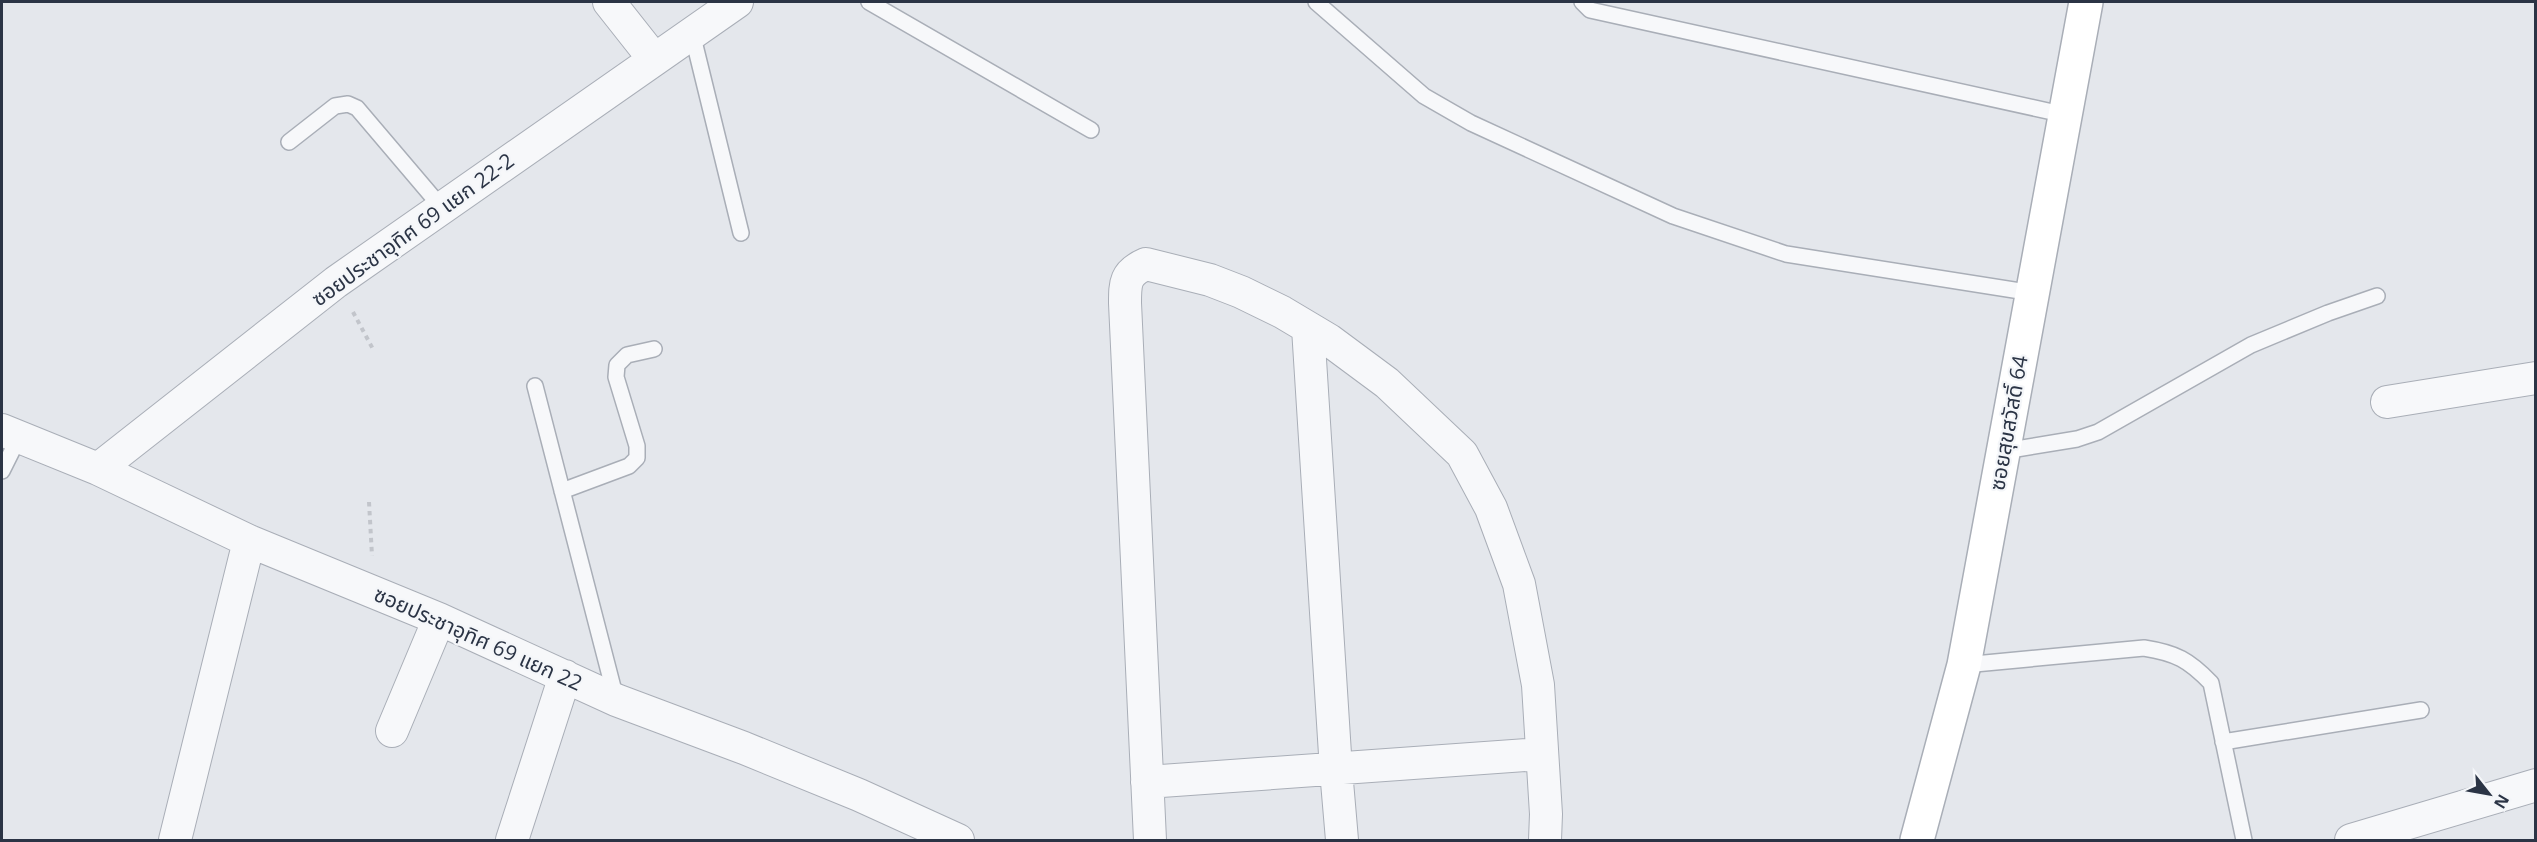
<svg xmlns="http://www.w3.org/2000/svg" width="2537" height="842" font-family="'Open Sans','Noto Sans Thai',sans-serif">
<style>
.lines{fill:none;stroke-linecap:round;stroke-linejoin:round}
.lane-casing{stroke:#a9aeb7;stroke-width:18}
.street-casing{stroke:#a9aeb7;stroke-width:34}
.secondary-casing{stroke:#a9aeb7;stroke-width:36}
.path{stroke:#c2c5cb;stroke-width:4;stroke-dasharray:4.5 4.5;stroke-linecap:butt}
.lane{stroke:#f7f8fa;stroke-width:15}
.street{stroke:#f7f8fa;stroke-width:32}
.secondary{stroke:#fff;stroke-width:33}
.labels{text-anchor:middle;stroke-width:4.5;stroke-linejoin:round;paint-order:stroke}
.street-label{font-size:21px;fill:#2b3445;stroke:#f4f6f9}
</style>
<rect width="100%" height="100%" fill="#e4e7ec"/>
<g class="lines">
<!-- lane casing -->
<g class="lane-casing">
<path id="lane" d="M869,2l222,128
M1316,2l108,94 47,27 202,93 113,38 247,39
M1582,2l8,8 476,105
M692,33l49,200
M289,142l46,-36 13,-2 9,4 85,100
M535,386l81,313
M2004,451l73,-12 21,-7 153,-87 77,-32 49,-17
M2,471l17,-34
M562,491l67,-25 8,-8v-12l-21,-69 1,-12 10,-10 27,-6
M1964,665l180,-17c32,5 45,12 67,35l33,157
M2223,742l198,-32"/>
</g>
<!-- street casing -->
<g class="street-casing">
<path id="street" d="M609,2l45,57
M1308,328l28,442 6,70
M2387,402l149,-24
M2,430l96,39 151,72 190,78 177,81 128,48 115,47 99,45
M98,469l238,-187 401,-280
M392,731l47,-112
M1147,782l394,-28
M175,840l74,-299
M512,840l53,-164
M1150,840l-25,-537c0,-20 0,-30 21,-39l64,16 31,12 41,20 47,28 58,43 75,71 29,54 28,76 19,101 8,129 -1,26
M2351,840l185,-55"/>
</g>
<!-- secondary casing -->
<g class="secondary-casing">
<path id="secondary" d="M1917,840l47,-175 122,-663"/>
</g>
<!-- path -->
<path class="path" d="M353,312l21,39
M369,502l3,54"/>
<!-- lane -->
<use href="#lane" class="lane"/>
<!-- street -->
<use href="#street" class="street"/>
<!-- secondary -->
<use href="#secondary" class="secondary"/>
</g>
<g class="labels">
<!-- street labels -->
<g class="street-label">
<text transform="translate(413 230) rotate(-36)" y="7">ซอยประชาอุทิศ 69 แยก 22-2</text>
<text transform="translate(2009 423) rotate(-80)" y="7">ซอยสุขสวัสดิ์ 64</text>
<text transform="translate(478 639) rotate(24)" y="7">ซอยประชาอุทิศ 69 แยก 22</text>
</g>
</g>
<!-- border -->
<rect width="2537" height="842" fill="none" stroke="#2b3445" stroke-width="6"/>
<!-- north arrow -->
<g transform="translate(2489 794) rotate(121)" stroke="#f4f6f9" stroke-width="4.5" paint-order="stroke">
<path d="M0-4.5L10 22L0 15L-10 22Z" fill="#2b3445"/>
<text y="-9" font-size="16" font-weight="bold" text-anchor="middle" fill="#2b3445">N</text>
</g>
</svg>
